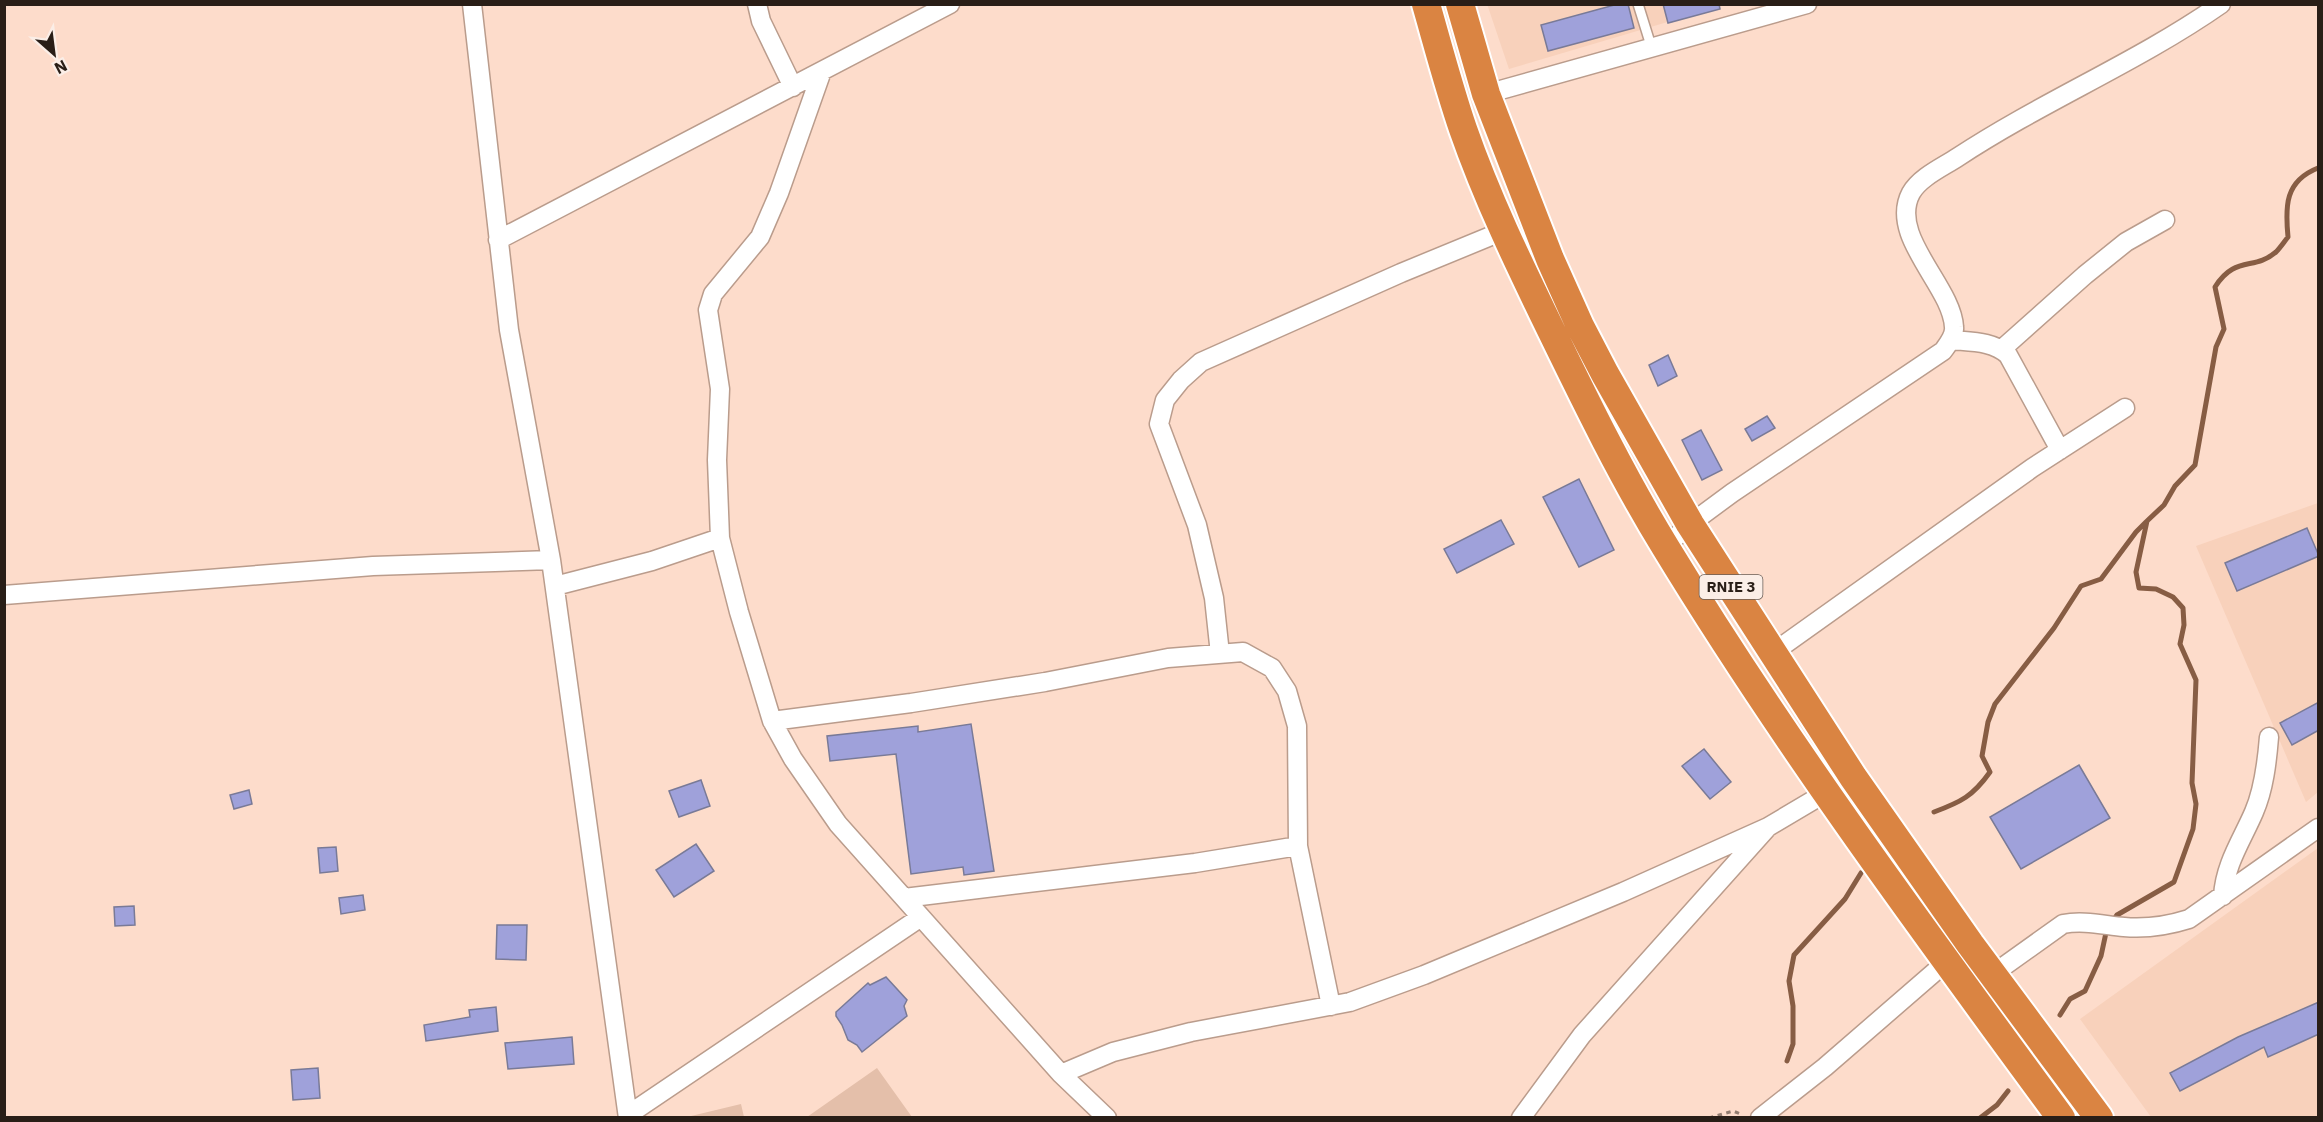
<svg xmlns="http://www.w3.org/2000/svg" width="2323" height="1122" font-family="'IBM Plex Sans',sans-serif">
<style>
.built{fill:#f8d1bb}
.green{fill:#e4bfaa}
.lines{fill:none;stroke-linecap:round;stroke-linejoin:round}
.stream{stroke:#875d44;stroke-width:5}
.building{fill:#9fa1da;stroke:#797a97;stroke-width:1.5}
.service-casing{stroke:#ba9c8c;stroke-width:12}
.minor-casing{stroke:#ba9c8c;stroke-width:21}
.trunk-casing{stroke:#fff;stroke-width:32}
.path{stroke:#927c70;stroke-width:3;stroke-dasharray:4.5 4.5;stroke-linecap:butt}
.service{stroke:#fff;stroke-width:9}
.minor{stroke:#fff;stroke-width:18}
.trunk{stroke:#da8442;stroke-width:28}
.labels{text-anchor:middle;stroke-width:6;stroke-linejoin:round;paint-order:stroke}
.shield{fill:#fbeee7;stroke:#685c55;stroke-width:1.5}
.shield-label{font-size:15px;font-weight:bold;fill:#291e17}
</style>
<rect width="100%" height="100%" fill="#fddccb"/>
<!-- built -->
<path class="built" d="M1487,4l238,1 -216,64z
M2318,503v289l-12,10 -110,-256z
M2318,848v269h-167l-71,-98z"/>
<!-- green -->
<path class="green" d="M877,1068l35,49h-105z
M741,1104l3,13h-57z"/>
<g class="lines">
<!-- stream -->
<path class="stream" d="M1934,812c27,-10 39,-16 56,-40l-8,-16 6,-34 7,-18 59,-76 27,-42 20,-7 35,-47 10,-10
M2113,921l4,-6 57,-33 19,-53 3,-25 -4,-21 4,-103 -16,-36 4,-19 -1,-17 -10,-11 -17,-8 -17,-1 -3,-16 11,-51 17,-16 11,-19 20,-21 21,-118 8,-18 -9,-42c20,-32 39,-16 61,-35 4,-4 8,-10 12,-15 -3,-31 -3,-56 30,-69
M2060,1015l10,-16 15,-8 16,-35 6,-28
M1787,1061l6,-17v-38l-4,-25 5,-26 51,-56 16,-26
M1980,1118l17,-13 11,-14"/>
</g>
<!-- building -->
<path class="building" d="M1618,4h10l6,24 -86,23 -7,-26z
M1663,4h56l1,5 -52,14z
M1668,355l9,21 -19,10 -9,-21z
M1767,416l8,12 -23,13 -7,-12z
M1701,430l21,40 -20,10 -20,-40z
M1579,479l35,71 -35,17 -36,-70z
M1501,520l13,24 -57,29 -13,-24z
M2307,528l12,28 -82,35 -12,-28z
M2319,702v28l-27,15 -12,-22z
M971,724l23,147 -30,4 -1,-8 -52,7 -15,-120 -66,7 -3,-25 91,-10v6z
M1704,749l27,33 -21,17 -28,-33z
M2079,765l31,53 -89,51 -31,-52z
M701,780l9,26 -31,11 -10,-26z
M249,790l3,14 -18,5 -4,-14z
M696,844l18,27 -40,26 -18,-27z
M336,847l2,24 -18,2 -2,-25z
M363,895l2,15 -24,4 -2,-16z
M134,906l1,19 -20,1 -1,-19z
M497,925h30l-1,35 -30,-1z
M886,977l21,23 -3,6 3,10 -45,36 -5,-7 -9,-5 -6,-15 -6,-9v-4l32,-29 2,2z
M2319,1002v32l-51,23 -4,-10 -84,44 -10,-18 68,-36z
M496,1007l2,24 -72,10 -2,-16 46,-8 -1,-7z
M572,1037l2,27 -66,5 -3,-26z
M318,1068l2,30 -27,2 -2,-30z"/>
<g class="lines">
<!-- service casing -->
<g class="service-casing">
<path id="service" d="M1638,4l14,45"/>
</g>
<!-- minor casing -->
<g class="minor-casing">
<path id="minor" d="M472,4l37,326 42,230 77,558
M757,4l4,17 32,66
M822,71l-43,122 -19,44 -47,57 -5,16 12,79 -3,71 3,78 19,74 33,109 21,38 45,65 223,250 46,44
M1486,94l321,-90
M498,240l452,-236
M1951,340c20,2 42,1 57,15l52,95
M2002,349l83,-74 41,-33 39,-22
M1665,547l25,-23 42,-31 211,-142c5,-7 12,-15 11,-24 -2,-41 -66,-91 -43,-134 9,-16 32,-26 47,-36 85,-56 180,-95 263,-153
M555,586l97,-25 68,-23
M4,595l369,-29 178,-6
M1774,652l258,-184 93,-60
M1220,654l-6,-56 -17,-73 -38,-101 6,-24 16,-20 20,-18 200,-89 102,-42
M772,721l139,-18 134,-21 123,-24 75,-6 29,16 15,23 10,35 1,120 33,160
M2223,896c2,-32 19,-56 31,-84 10,-23 13,-50 15,-75
M904,898l291,-35 103,-17
M1993,974l70,-50c20,-4 40,1 61,3 23,2 43,-1 65,-8l129,-91
M1061,1074l52,-22 78,-20 159,-30 74,-27 199,-83 145,-65
M628,1115l293,-198
M1521,1118l61,-83 186,-208 59,-35
M1760,1118l65,-51 120,-104"/>
</g>
<!-- trunk casing -->
<g class="trunk-casing">
<path id="trunk" d="M1426,4c12,42 23,84 37,125 24,69 56,135 88,201 36,74 72,148 115,218 120,197 258,383 395,570
M1460,4l26,90 64,165 30,67 25,48 85,150 163,253 117,167 129,174"/>
</g>
<!-- path -->
<path class="path" d="M1709,1118l24,-7 10,4"/>
<!-- service -->
<use href="#service" class="service"/>
<!-- minor -->
<use href="#minor" class="minor"/>
<!-- trunk -->
<use href="#trunk" class="trunk"/>
</g>
<g class="labels">
<!-- shield labels -->
<rect class="shield" x="1699.5" y="575" width="63" height="24" rx="4.5"/>
<g class="shield-label">
<text x="1731" y="592">RNIE 3</text>
</g>
</g>
<!-- border -->
<rect width="2323" height="1122" fill="none" stroke="#291e17" stroke-width="12"/>
<!-- north arrow -->
<g transform="translate(54 54) rotate(152)" stroke="#fbeee7" stroke-width="4.5" paint-order="stroke">
<path d="M0-4.5L10 22L0 15L-10 22Z" fill="#291e17"/>
<text y="-9" font-size="16" font-weight="bold" text-anchor="middle" fill="#291e17">N</text>
</g>
</svg>
